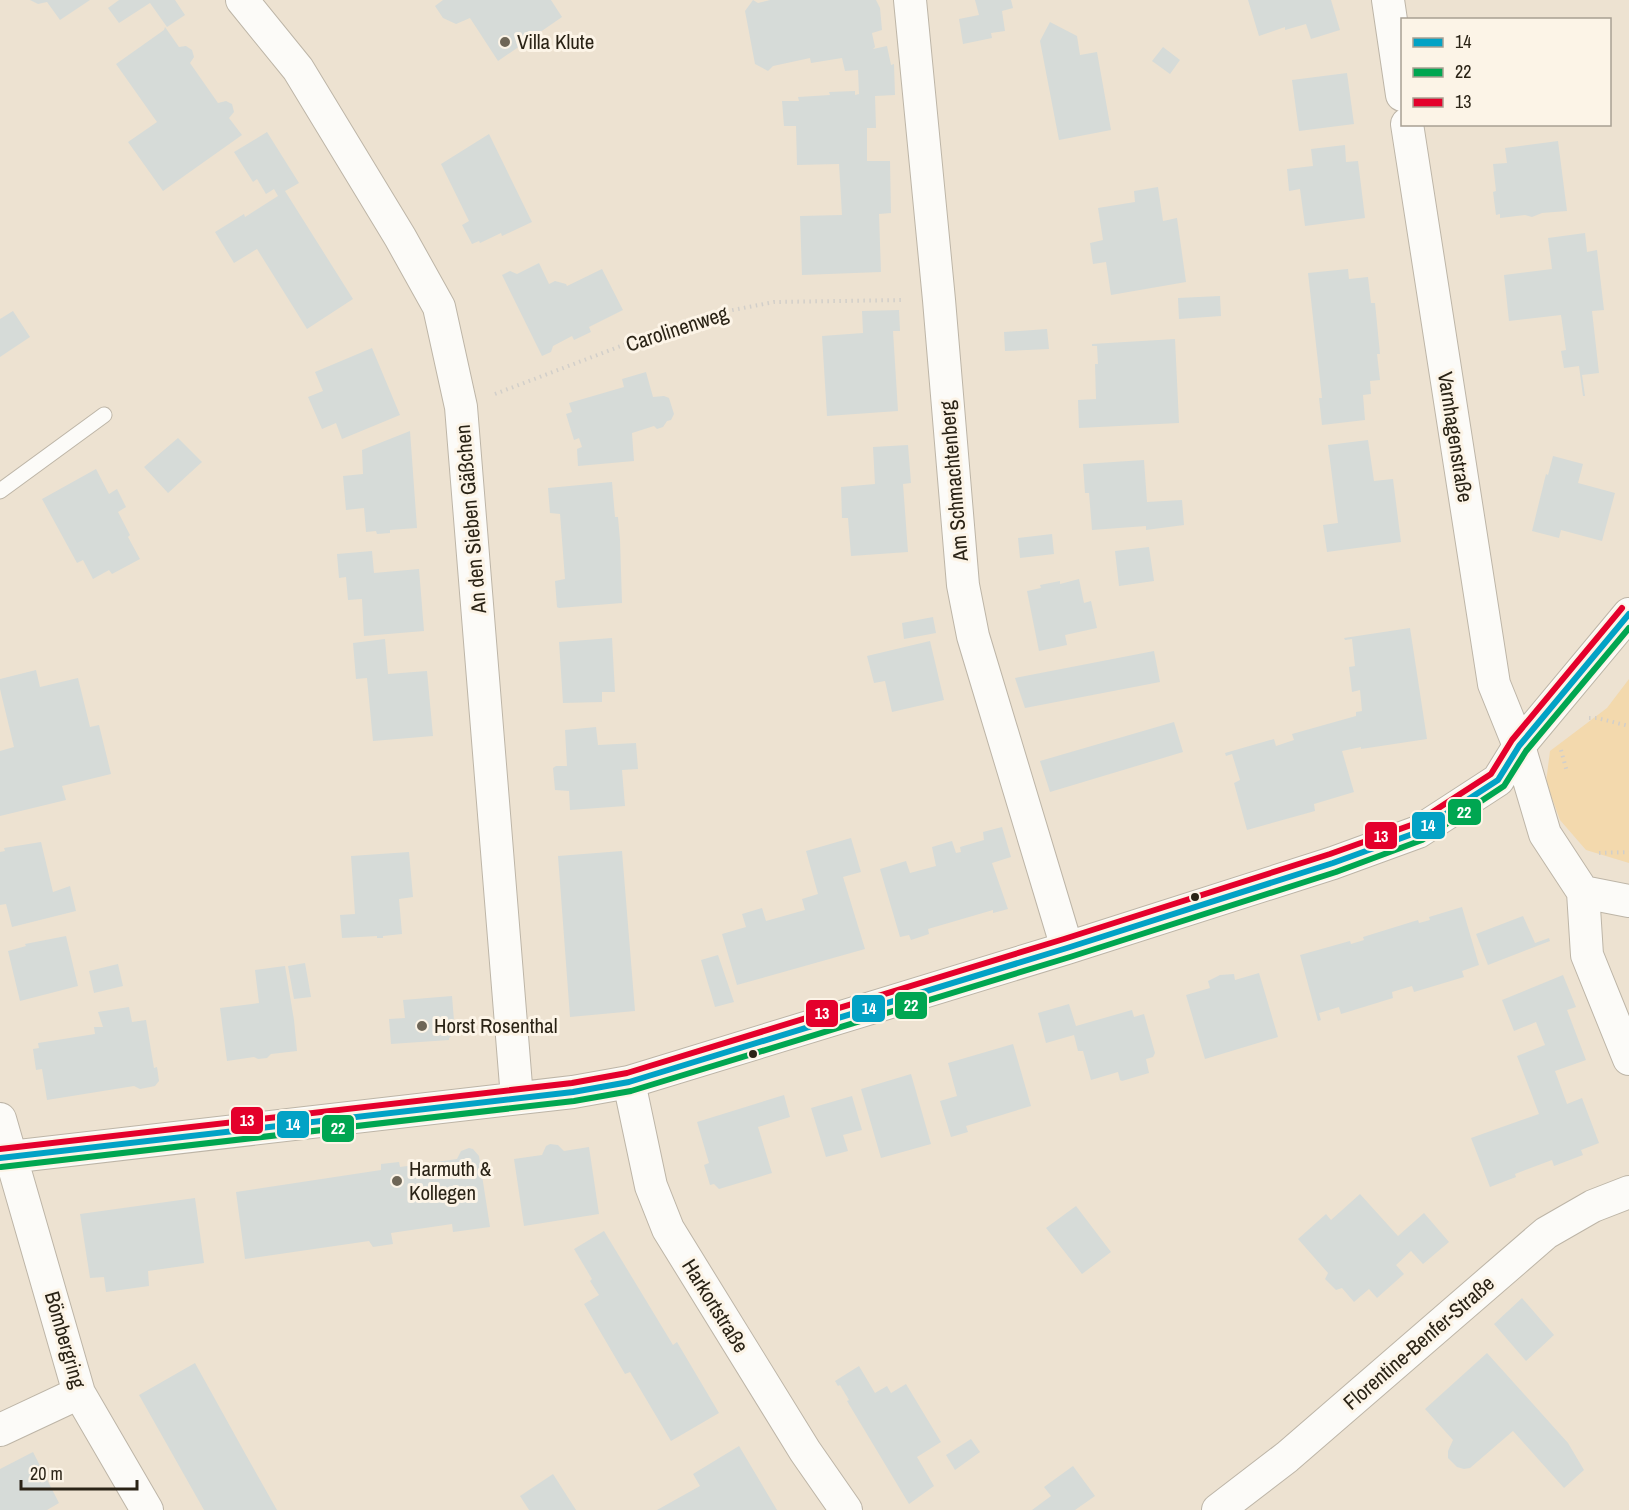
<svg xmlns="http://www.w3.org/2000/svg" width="1629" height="1510" font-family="'Archivo Narrow',sans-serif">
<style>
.green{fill:#f3d9ad}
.building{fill:#d6dbd8}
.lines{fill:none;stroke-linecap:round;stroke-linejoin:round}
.service-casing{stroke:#bdb5a7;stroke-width:17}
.minor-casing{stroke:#bdb5a7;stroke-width:34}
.path{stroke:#d2cfca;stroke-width:4;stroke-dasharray:1.5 4.5;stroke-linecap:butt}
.service{stroke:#fcfbf8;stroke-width:15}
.minor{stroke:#fcfbf8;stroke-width:32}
.bus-1-casing{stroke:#fcf4e7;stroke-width:10}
.bus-2-casing{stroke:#fcf4e7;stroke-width:10}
.bus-3-casing{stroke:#fcf4e7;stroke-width:10}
.bus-1{stroke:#02a2c5;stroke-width:6}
.bus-2{stroke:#00a651;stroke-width:6}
.bus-3{stroke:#e4002b;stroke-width:6}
.poi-dot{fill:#6e6657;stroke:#fcf4e7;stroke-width:2}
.bus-dot{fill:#2a2316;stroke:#fcf4e7;stroke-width:2}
.labels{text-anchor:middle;stroke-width:6;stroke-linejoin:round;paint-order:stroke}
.poi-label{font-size:21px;fill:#2a2316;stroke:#fcf4e7;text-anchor:start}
.street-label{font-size:21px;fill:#2a2316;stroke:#fcf4e7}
.line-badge{stroke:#fcf4e7;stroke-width:2}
.badge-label{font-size:16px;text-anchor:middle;font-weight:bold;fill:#fff}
</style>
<rect width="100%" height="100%" fill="#ede2d1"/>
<!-- green -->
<path class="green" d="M1629,679v184l-43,-13 -26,-30 -14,-38 4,-31 57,-43z"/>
<!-- building -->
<path class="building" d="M30,0h60l-30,20 -13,-18 -9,2z
M119,0h56l10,15 -18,12 -17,-24 -31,20 -11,-15z
M443,0h108l11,17 -64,44 -28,-43 -14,6 -13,-6 -8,-12z
M753,0l5,3 12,-3h106l4,8 2,22 -10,3 3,14 -2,2 14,-3 4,19 3,-1 1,31 -20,1 1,32h-9v33h23l1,52 -12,1 2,58 -79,3 -2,-59 42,-1 -3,-51 -42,1 -1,-39h-12l-2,-25h17l-1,-4 32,-2 -1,-3 26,-1v4l4,-1 -1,-24 -13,1 -3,-13 -31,5 -1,-5 -37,8 -5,5 -13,-7 -10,-53z
M975,0h36l2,8 -11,3 3,20 -14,2 1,5 -29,6 -4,-25 20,-4z
M1248,0h83l9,30 -29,9 -5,-15 -21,6v-3l-26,9z
M1050,22l27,14 3,19 17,-3 14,78 -52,10 -19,-99z
M165,27l14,20 7,-1 6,4 2,7 -4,6 28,40 8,-2 6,3 2,8 -5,6 13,17 -79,56 -35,-49 29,-20 -41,-58 48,-34z
M1163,47l17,13 -10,14 -18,-13z
M1347,73l7,51 -55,7 -7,-51z
M267,132l32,51 -14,8 68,108 -46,30 -50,-80 -23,14 -19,-31 29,-18 1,3 33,-21 -4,-7 -8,5 -9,-15 -4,3 -19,-30z
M489,134l43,88 -30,14 -1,-3 -21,10 -1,-2 -7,3 -10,-19 7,-4 -28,-57z
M1558,141l9,70 -25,2 -10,4 -7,-2 -25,3v-4l-4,1 -3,-23 3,-1 -3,-27 14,-1 -2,-15z
M1345,145l1,17 12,-1 7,57 -60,8 -5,-37 -11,2 -2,-22 26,-3 -2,-17z
M1158,187l5,34 14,-3 9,64 -75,13 -5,-33 -13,2 -3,-21 13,-3 -5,-32 37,-6 -1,-11z
M1585,233l2,19 10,-2 7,60 -12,1 7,62 -17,2 3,21h-2l-4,-30 -15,2 -3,-17 5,-1 -5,-35 -52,6 -5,-46 48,-6 -4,-31z
M539,263l10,21 6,-3 11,3 1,2 35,-17 21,41 -34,17 2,5 -17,8 -2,-4 -19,10 -2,6 -9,4 -40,-81 8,-4 7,3z
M1348,269l1,10 19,-2 3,26h4l5,51h-3l3,26 -10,1 1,13 -8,1 2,25 -43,5 -3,-27h3l-14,-125z
M1220,296l1,20 -42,3 -1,-21z
M899,310l1,21h-7l5,80 -71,5 -5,-80 41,-3 -1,-22z
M13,311l17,26 -30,20v-38z
M1047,329l2,20 -44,2 -1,-19z
M1175,339l4,84 -100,5 -1,-28 18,-1 -1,-35h3l-1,-18h-5v-2z
M372,348l28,67 -58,24 -6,-16 -14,6 -14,-32 15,-6 -8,-19z
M646,372l7,25 11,-1 5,2 5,16 -3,6 -4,1 -4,6 -6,2 -3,-3 -22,7 2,28 -56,5 -1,-17 5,-2 -3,-9 -5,2 -8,-26 6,-2 -3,-9 55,-16 -2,-8z
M410,431l7,97 -27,2v3l-13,1 -1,-3 -10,1 -2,-24 -18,2 -3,-34 20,-2 -1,-24z
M178,438l24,24 -34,31 -24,-26z
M1368,440l6,41 19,-2 8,63 -74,10 -4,-27 15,-2 -10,-78z
M908,445l3,38 -8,1 5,68 -57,4 -3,-38h-6l-1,-31 34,-3 -2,-37z
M1553,456l30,8 -5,19 37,10 -13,48 -41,-11 -2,8 -27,-7 14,-57 2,1z
M1144,460l3,42 35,-2 2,25 -38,5v-4l-54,4 -3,-37h-4l-2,-29z
M96,469l13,25 8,-5 9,18 -8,5 12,23 -2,2 12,22 -28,15 -3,-4 -16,9 -10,-19 -6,3 -35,-64z
M612,482l3,35h3l2,23 2,63 -63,5 -2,-1 -2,-26 10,-2 -5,-65 -10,-1 -2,-25z
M1052,534l2,20 -34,4 -2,-20z
M1149,547l5,34 -35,5 -4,-35z
M372,551l2,22 45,-4 5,62 -60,5 -2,-37 -14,1 -2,-23 -7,1 -2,-24z
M1079,579l5,24 7,-2 6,27 -32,7 2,10 -28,6 -12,-60 14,-3 -1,-3 20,-4v3z
M933,617l3,16 -32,6 -2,-16z
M1410,628l17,111 -66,10v-2l-19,4 12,41 -40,12 1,7 -68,19 -13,-47 6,-3 -8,-26 -6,2 -1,-3 49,-14 2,7 18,-6 -2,-6 64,-18v-4l6,-1 -2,-21 -8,2 -3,-25 6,-1 -3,-27 -7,1 -1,-2z
M612,638l3,54h-13v10l-39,1 -4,-61z
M385,639l3,35 39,-3 6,65 -60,5 -6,-63 -11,1 -3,-36z
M930,641l14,59 -52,12 -7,-31 -11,2 -7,-27z
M1154,651l6,31 -135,26 -10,-30z
M36,670l4,17 38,-9 12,49 9,-2 12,49 -49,12 4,14 -66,16v-65l14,-4 -14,-58v-10z
M1174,722l9,30 -133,40 -10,-31z
M596,727l2,18 38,-2 2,26 -16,1 3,36 -55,4 -1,-19 -14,-1 -2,-22 3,-2h11l-2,-36z
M1002,827l9,30 -19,6 16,46 -15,4v-3l-65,19 1,5 -18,6 -2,-5 -9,2 -20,-68 26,-8 4,12 26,-7 -4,-19 20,-6 4,12 5,-1 -1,-5 24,-7 -1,-8z
M851,838l10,34 -18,5 22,72 -128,36 -15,-51 24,-7 -4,-13 20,-6 4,13 39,-11 -3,-11 16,-5 -12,-43z
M41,842l12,50 17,-6 6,25 -64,16 -6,-23 -6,1v-53l5,-1 -1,-3z
M622,851l13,160 -65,6 -12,-161z
M409,852l4,45 -14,2 3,35 -19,2v2h-6v-2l-35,2 -2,-23 15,-1 -4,-58z
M1462,907l17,58 -17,6 2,6 -50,15 -2,-6 -20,6 1,6 -52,16 -2,-7 -20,6 2,7 -3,1 -18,-66 50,-14 1,3 13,-4 -1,-3 55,-17 1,3 11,-3 -1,-3z
M1523,916l12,27 14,-5 1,3 -62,24 -12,-31z
M66,936l12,50 -58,15 -12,-50 18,-5 -1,-2z
M718,955l16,47 -19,5 -14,-47z
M305,963l6,34 -17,2 -6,-33z
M118,964l5,22 -29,7 -5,-22z
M285,966l9,54 3,31 -26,3 -4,4 -9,1 -4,-2 -27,4 -7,-53 39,-5 -4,-33z
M1259,973l19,64 -73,22 -19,-64 24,-7 -2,-7 12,-6 14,-1 1,6z
M1563,975l13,32 -9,3 19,50 -31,11 12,33 15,-6 17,45 -18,7 2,5 -29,11 -2,-6 -37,14 1,3 -26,10 -19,-49 68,-24 -22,-58 28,-11 -9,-23 -22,9 -12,-31z
M452,996l3,37 -6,5v2l-58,4 -2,-25 16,-1 -2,-18z
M1069,1004l7,22 56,-16 2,7 10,-3 11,39 -2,4 -7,2 3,14 -27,8 -2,-1 -2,-8 -27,8 -8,-29h-5l-4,-16 -28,8 -8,-30z
M129,1007l3,15 14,-2 8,48 3,-1 2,14 -4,5 -15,3 -6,-3 -87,14 -5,-31 -6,1 -3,-21 6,-1 -1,-5 57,-9 -1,-7h9l-5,-15z
M1013,1044l18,62 -65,20 2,6 -17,5 -11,-36 17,-5 -9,-33z
M911,1074l20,70 -50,14 -20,-69z
M784,1095l6,22 -32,10 14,46 -53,16 -5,-5 -4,1 -6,-20 5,-2 -12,-41z
M852,1096l10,34 -19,5 5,16 -22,6 -15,-49z
M550,1144l8,1 6,6 25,-4 10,67 -75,12 -10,-67 28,-4 4,-9z
M469,1148l4,1 6,7 11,71 -37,5 -1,-8 -61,9 2,11 -20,3 -4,-6 -124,18 -9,-67 145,-22v-6l18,-2 1,5 57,-8 4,-8z
M1360,1194l38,42 26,-23 25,29 -26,22 -12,-13 -15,14 8,9 -27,24 -8,-9 -15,13 -12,-14 -6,2 -11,-11 3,-6 -30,-34 28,-25 5,6z
M195,1198l9,65 -56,8 1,15 -43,6 -2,-15 -14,1 -10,-64z
M1076,1206l35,46 -29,22 -36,-46z
M604,1231l69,114 4,-3 42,71 -48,28 -41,-69 -5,2 -41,-70 15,-9 -9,-14 2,-2 -18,-30z
M1522,1298l32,37 -28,26 -32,-37z
M1487,1353l81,90 16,27 -20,18 -51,-57 -43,37 -6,1 -7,-2 -9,-9v-7l5,-11 -28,-31z
M195,1363l51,92 31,55h-73l-65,-115z
M859,1366l16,27 12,-7 4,7 15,-9 35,58 -24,15 17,29 -25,18 -62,-103 2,-1 -9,-15 -2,1 -3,-5z
M971,1439l9,13 -25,18 -9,-15z
M739,1446l38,64h-120l43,-24 -7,-12z
M33,1452l26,51 -12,7h-47v-41z
M1073,1466l22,30 -20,14h-43l19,-14 -7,-9z
M553,1474l23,36h-47l-9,-14z"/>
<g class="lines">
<!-- service casing -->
<g class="service-casing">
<path id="service" d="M0,491l104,-76"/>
</g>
<!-- minor casing -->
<g class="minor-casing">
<path id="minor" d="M242,0l56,69 102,168 39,70 22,100 56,691
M910,0l29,300 24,285 10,51 94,312
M1388,0l14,95
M1407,124l87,560 25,62 26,88 38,58 4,63 42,104
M1583,892l46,9
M629,1082l22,104 17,43 137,222 41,59
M0,1119l79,274 68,117
M0,1158l573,-66 56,-10 438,-134 266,-85 85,-31 80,-52 21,-34 110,-132
M0,1430l79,-37
M1218,1510l69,-53 259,-224 47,-27 36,-14"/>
</g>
<!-- path -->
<path class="path" d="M495,394l202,-77 77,-15 130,-2
M1589,718h8l32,8
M1561,750l6,22
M1599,853l30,-1"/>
<!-- service -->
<use href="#service" class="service"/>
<!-- minor -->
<use href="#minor" class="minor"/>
<!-- bus-1 casing -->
<g class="bus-1-casing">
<path id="bus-1" d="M0,1158l573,-66 56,-10 438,-134 266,-85 85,-31 80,-52 21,-34 110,-132"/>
</g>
<!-- bus-2 casing -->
<g class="bus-2-casing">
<path id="bus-2" d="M1,1167l573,-66 57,-10 439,-134 266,-85 86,-32 82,-54 22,-35 103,-123"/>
</g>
<!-- bus-3 casing -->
<g class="bus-3-casing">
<path id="bus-3" d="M0,1149l572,-66 55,-10 437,-134 266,-85 84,-30 77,-50 21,-34 110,-132"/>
</g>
<!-- bus-1 -->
<use href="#bus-1" class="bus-1"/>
<!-- bus-2 -->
<use href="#bus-2" class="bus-2"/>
<!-- bus-3 -->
<use href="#bus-3" class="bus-3"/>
</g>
<!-- markers -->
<g class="poi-dot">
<circle cx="505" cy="42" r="6"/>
<circle cx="422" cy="1026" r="6"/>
<circle cx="397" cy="1181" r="6"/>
</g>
<g class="bus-dot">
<circle cx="1195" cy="897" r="5"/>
<circle cx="753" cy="1054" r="5"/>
</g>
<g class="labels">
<!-- poi labels -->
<g class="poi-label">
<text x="517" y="49">Villa Klute</text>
<text x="434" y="1033">Horst Rosenthal</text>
<text x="409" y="1176">Harmuth &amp;<tspan x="409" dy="24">Kollegen</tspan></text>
</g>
<!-- street labels -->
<g class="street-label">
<text transform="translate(677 329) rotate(-18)" y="7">Carolinenweg</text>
<text transform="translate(1455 437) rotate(81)" y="7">Varnhagenstraße</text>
<text transform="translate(954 481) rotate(-95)" y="7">Am Schmachtenberg</text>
<text transform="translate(471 519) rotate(-95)" y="7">An den Sieben Gäßchen</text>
<text transform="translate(715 1306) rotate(58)" y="7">Harkortstraße</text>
<text transform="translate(65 1340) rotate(74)" y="7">Bömbergring</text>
<text transform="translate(1419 1343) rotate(-41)" y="7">Florentine-Benfer-Straße</text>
</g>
</g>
<g class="line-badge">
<rect x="1447" y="798" width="35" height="28" rx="6" fill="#00a651"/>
<rect x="1411" y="811" width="35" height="29" rx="6" fill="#02a2c5"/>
<rect x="1364" y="821" width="34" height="29" rx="6" fill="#e4002b"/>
<rect x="894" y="991" width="34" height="29" rx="6" fill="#00a651"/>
<rect x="851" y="994" width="35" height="29" rx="6" fill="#02a2c5"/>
<rect x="805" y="999" width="34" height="29" rx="6" fill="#e4002b"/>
<rect x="230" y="1106" width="34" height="29" rx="6" fill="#e4002b"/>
<rect x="276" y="1110" width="34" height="29" rx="6" fill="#02a2c5"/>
<rect x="321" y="1114" width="34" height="29" rx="6" fill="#00a651"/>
</g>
<g class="badge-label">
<text x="1464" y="818">22</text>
<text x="1428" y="831">14</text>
<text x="1381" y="842">13</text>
<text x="911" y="1011">22</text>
<text x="869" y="1014">14</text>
<text x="822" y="1019">13</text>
<text x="247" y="1126">13</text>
<text x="293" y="1130">14</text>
<text x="338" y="1134">22</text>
</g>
<!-- legend -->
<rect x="1401" y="18" width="210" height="108" fill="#fcf4e7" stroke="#a8a093" stroke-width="1.5"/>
<rect x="1413" y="38" width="30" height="9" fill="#02a2c5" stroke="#a8a093" stroke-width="1.5"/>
<text x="1455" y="48" font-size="18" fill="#2a2316">14</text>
<rect x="1413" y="68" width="30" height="9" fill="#00a651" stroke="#a8a093" stroke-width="1.5"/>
<text x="1455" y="78" font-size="18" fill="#2a2316">22</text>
<rect x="1413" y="98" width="30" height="9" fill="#e4002b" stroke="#a8a093" stroke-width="1.5"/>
<text x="1455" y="108" font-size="18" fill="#2a2316">13</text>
<!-- scale -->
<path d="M21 1480v9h116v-9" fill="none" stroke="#2a2316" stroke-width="3"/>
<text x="30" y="1480" font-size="18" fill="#2a2316" stroke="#fcf4e7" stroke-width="4.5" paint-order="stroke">20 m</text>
</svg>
